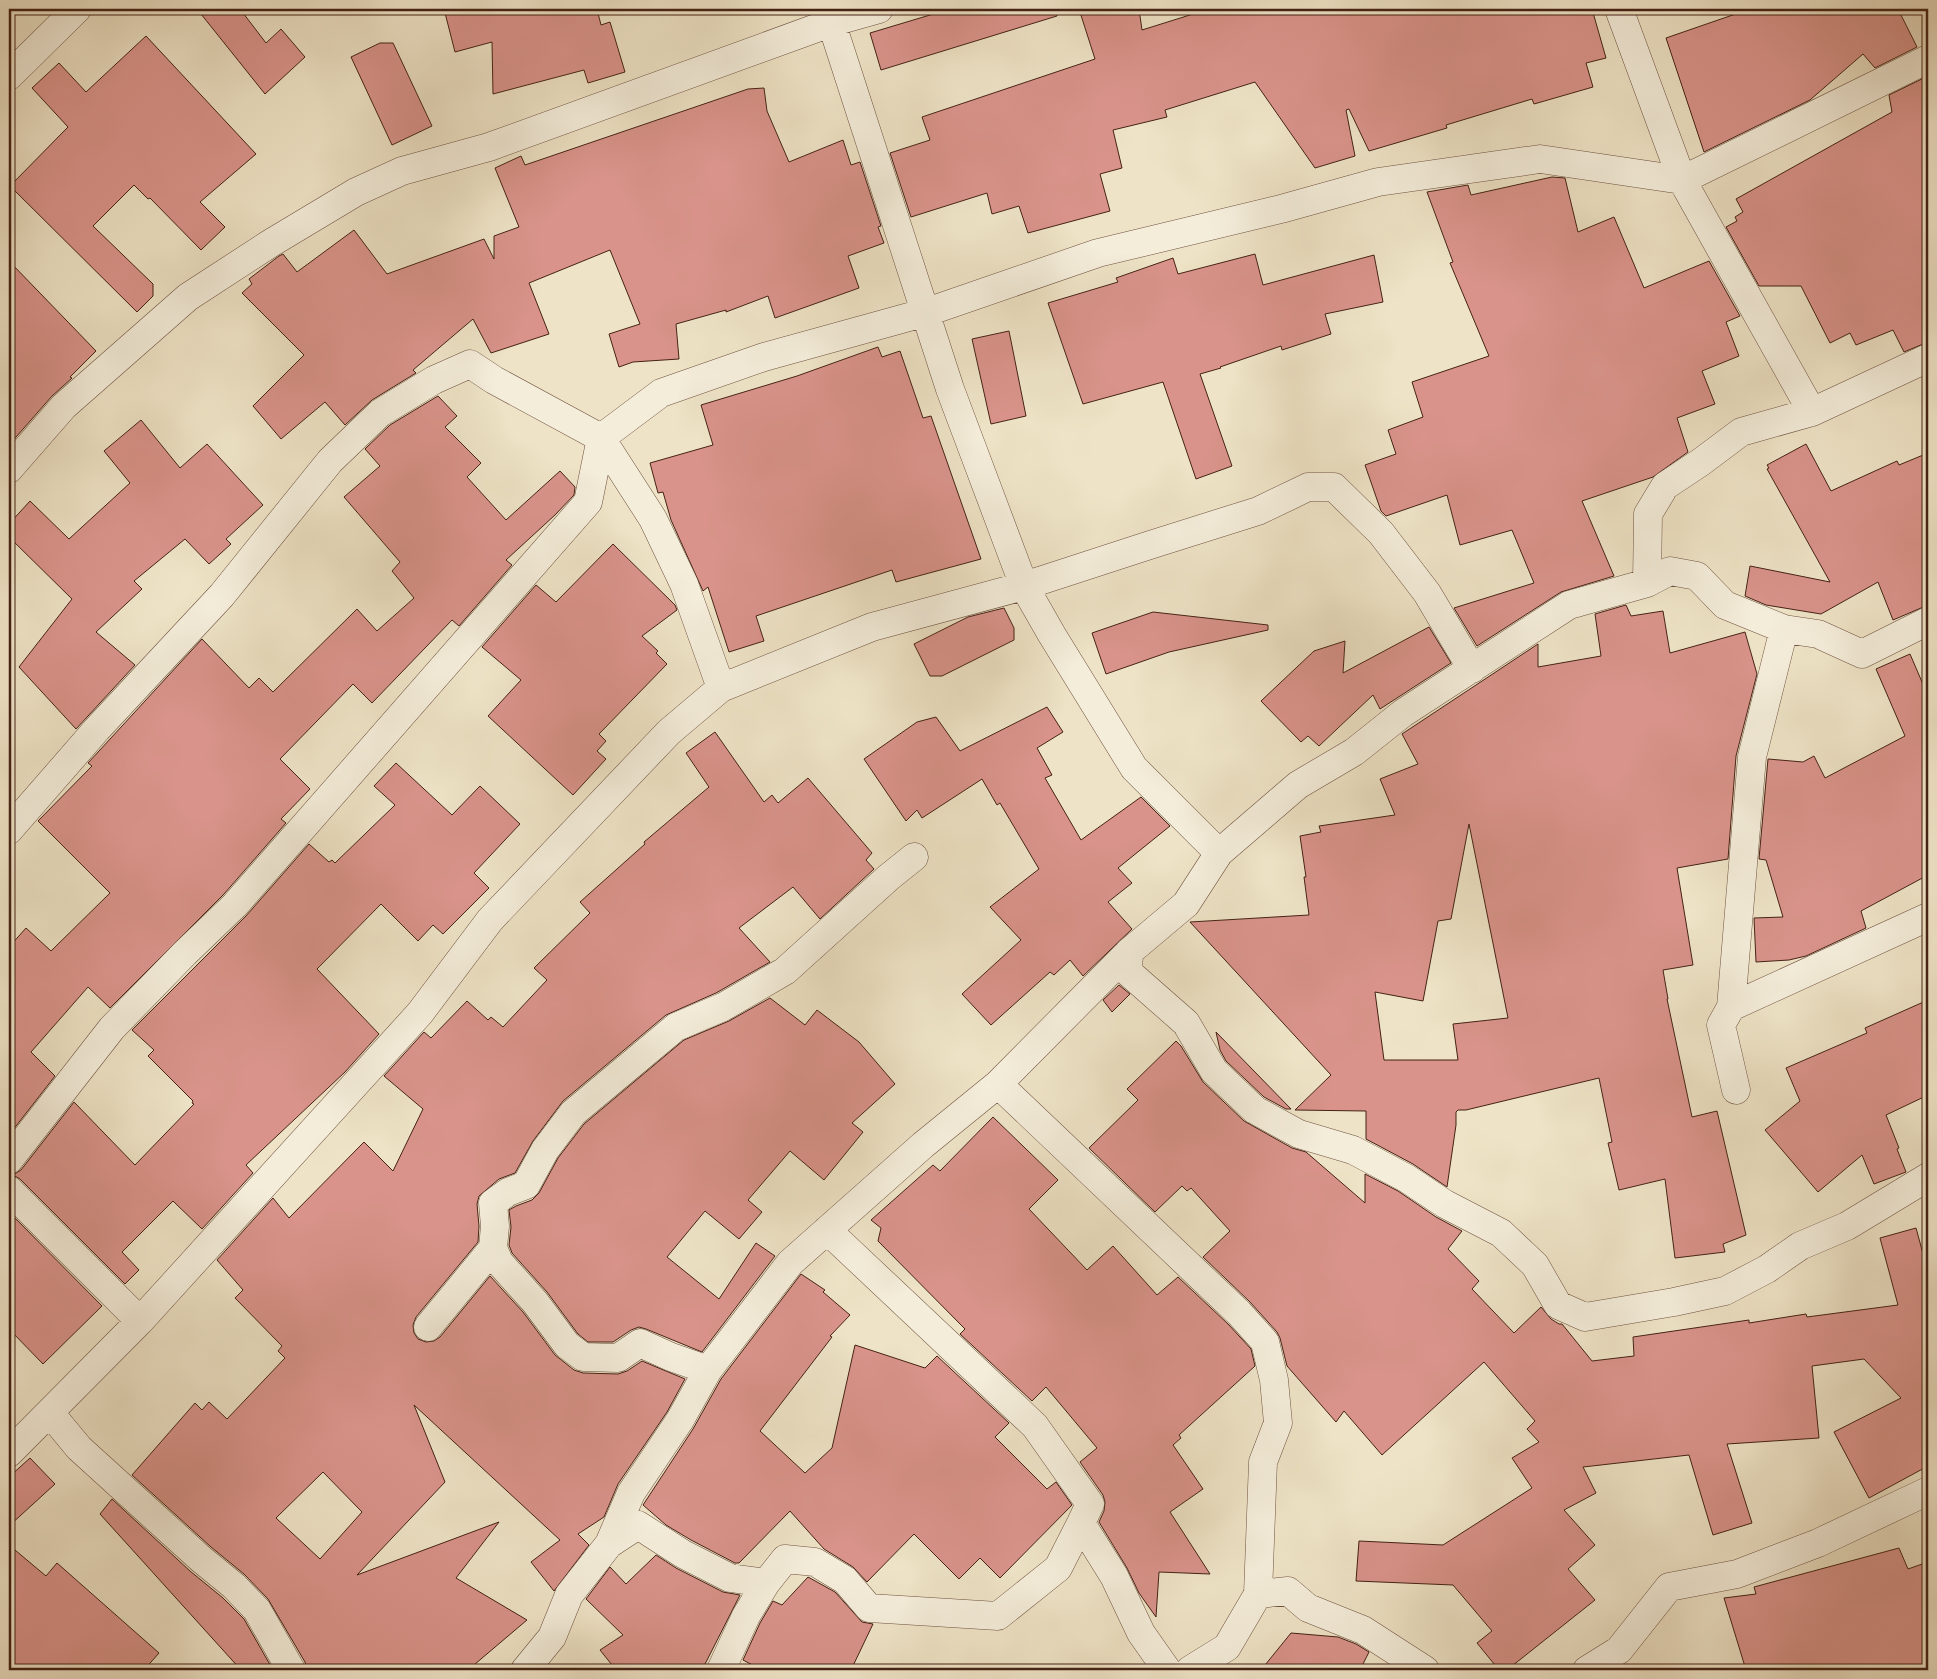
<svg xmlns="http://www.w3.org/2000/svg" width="1937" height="1679" font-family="'EB Garamond',serif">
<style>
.building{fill:#d9938a;stroke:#452215;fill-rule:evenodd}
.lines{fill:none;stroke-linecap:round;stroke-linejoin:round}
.minor-casing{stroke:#6f5241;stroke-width:29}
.minor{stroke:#f4edda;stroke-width:28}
</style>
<rect width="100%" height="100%" fill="#eee3c6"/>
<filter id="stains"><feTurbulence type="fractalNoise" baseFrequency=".004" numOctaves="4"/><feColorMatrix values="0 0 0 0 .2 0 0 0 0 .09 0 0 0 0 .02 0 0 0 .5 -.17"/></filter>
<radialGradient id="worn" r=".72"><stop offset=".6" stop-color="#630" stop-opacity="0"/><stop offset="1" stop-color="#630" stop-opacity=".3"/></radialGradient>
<!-- building -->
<path class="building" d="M197,9h43l26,34 15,-14 24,28 -40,37z
M444,9h153l4,16 9,-3 15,50 -37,11 -4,-13 -91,24 -1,-52 -37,10z
M950,9h106l1,7 -176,54 -11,-37z
M1079,9h60l3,21 67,-21h383l14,49 -20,5 7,24 -59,17 -2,-5 -86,26 1,3 -78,23 -20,-42 -3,1 9,46 -40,12 -60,-86 -90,28 2,7 -54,13 9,38 -22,6 10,37 -82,22 -9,-27 -27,8 -5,-21 -76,24 -21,-64 40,-13 -8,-23 173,-58z
M1750,9h148l19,38 -42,21 -12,-14 -53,46 -106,52 -38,-114z
M146,36l110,118 -56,48 25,25 -24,23 -51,-52 -2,1 -14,-14 -41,41 60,58v12l-16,16 -127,-126 58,-59 -36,-39 27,-25 27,29z
M380,43h13l39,83 -40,19 -41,-88z
M1928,76v266l-24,10 -11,-22 -37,15 -6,-12 -20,10 -29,-57h-42l-33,-59 11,-6 -2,-4 8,-5 -7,-13 156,-87 -3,-17z
M764,88l3,23 22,51 54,-22 8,25 9,-3 21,64 -3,1 6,16 -36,13 11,32 -84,30 -7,-22 -42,16v-2l-50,14 3,35 -46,3 -14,5 -10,-33 31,-10 -30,-74 -81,33 20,51 -58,19 -18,-34 -60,51 3,3 -44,27 -27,25 -20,-23 -44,37 -28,-33 51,-51 -62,-62 10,-9 -3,-5 30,-23 4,-2 14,18 57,-42 33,44 97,-35 10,20v-23l25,-9 -24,-59 26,-12 4,9 223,-76z
M1552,177l13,1 13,54 36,-15 30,71 65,-27 31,55 -14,6 13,34 -37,15 13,33 -38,14 11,34 -35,25 -71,24 32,75 -53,16 -84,54 -23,-38 80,-25 -22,-53 -52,15 -13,-50 -61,21 -5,-5 -16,-46 31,-11 -8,-24 35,-13 -11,-35 77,-26 -39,-93 3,-1 -26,-70 41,-7 3,10z
M1255,254l8,31 111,-30 9,47 -58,12 6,20 -49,16 -1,-4 -61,21 1,1 -21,6 32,92 -36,13 -33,-97 -80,22 -35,-101 70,-21 -2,-4 57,-20 5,16z
M9,261l87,90 -26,26 2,1 -20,18 -43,49z
M1009,331l17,85 -35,8 -19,-85z
M878,347l4,10 18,-6 23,67 8,-2 50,143 -85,23 -4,-12 -136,46 8,25 -35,11 -21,-65 -5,4 -32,-71 -8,-28 -5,1 -8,-30 63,-18 -12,-40 96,-29z
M438,396l19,20 -12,11 36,36 -14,14 39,43 54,-49 15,16 -1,8 -19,20 -49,45 6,5 -53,61 -7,-6 -80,83 -19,-19 -73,75 30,30 -29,30 5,4 -62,71 -114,114 -22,-21 -57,65 24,24 -46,59v-188l17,-19 25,23 59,-58 -72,-72 54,-55 -4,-3 114,-124 47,49 10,-10 14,14 84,-83 20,22 37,-33 -22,-27 8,-9 -56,-65 36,-31 -15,-17 25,-24z
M141,420l39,48 27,-24 56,61 -37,34 5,5 -22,20 -24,-25 -51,42 8,8 -46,43 39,33 -59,64 -57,-62 53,-68 -63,-62v-13l21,-23 39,38 61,-56 -26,-32z
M1806,444l25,47 66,-30 2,4 29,-12v152l-35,15 -15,-38 -57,32 -55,-9 -21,-9 5,-30 80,16 -63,-113 2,-1 -2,-3z
M613,544l62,61 2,5 -35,26 16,15 -2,2 11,11 -68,70 7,7 -9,10 9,8 -33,36 -85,-79 33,-36 -39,-33 54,-62 20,17z
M1626,605l5,11 32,-5 7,42 75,-21 12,42 -21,82 -8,103 -51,9 16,97 -30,5 5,29h-1l25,118 25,-6 29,124 -23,9 2,8 -50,6 -10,-79 -46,11 -11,-47 4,-1 -13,-64 -133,32h-8l-2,2v13l-9,62 -34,-23 -47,-25v-28l-71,-1 36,-35 -141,-153 119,-7 -5,-38h2l-6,-41 21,-4 -2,-6 76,-11 -15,-36 38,-15 -16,-30 136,-90v23l63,-11 -6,-42zM1469,824l39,194 -55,6 5,36h-74l-9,-68 48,9 15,-80 13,-2z
M1004,608l10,20v12l-72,36h-12l-16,-32 54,-27z
M1153,612l115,13v5l-99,22 -63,22 -14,-41z
M1429,627l22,36 -71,46 -7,-14 -54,51 -11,-10 -7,6 -40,-41 53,-50 31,-10 -2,32z
M1910,654l18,42v179l-67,36 5,17 -60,28 -17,4 -33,2 -2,-44 29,-1 -17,-57 -7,-1 9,-100 35,3 11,-6 11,22 80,-42 -29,-67z
M1047,707l16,25 -26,16 15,27 -7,3 36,62 60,-43 29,29 -52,42 14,15 -24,19 24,27 -49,47 -13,-16 -16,15 -4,-3 -59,53 -29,-31 59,-54 -31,-33 49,-38 -39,-66 -3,2 -15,-26 -60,39 -5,-8 -11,11 -42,-62 53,-37 19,-5 24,34z
M715,732l49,70 8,-7 6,8 30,-25 64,75 -6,7 8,9 -54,50 -27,-32 -54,41 31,34 -54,31 -50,22 -103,86 -30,40 -18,32 -16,6 -20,17 -2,8 2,22 -1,16 -62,75 -3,8 1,8 4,6 8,3 8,-1 6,-4 50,-61 33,36 32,43 19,15 9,3 35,1 9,-3 15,-10 43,18 -18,33 -49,72 -14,33 -26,17 11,11 -35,46 -23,-29 29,-22 -146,-135 31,77 -88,93 142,-53 -43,56 71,42 -59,50h-161l-2,-8 -37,-63 -24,-25 -33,-27 -79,-72 63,-72 7,7 7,-8 18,17 58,-61 -7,-7 4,-5 -47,-48 8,-8 -26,-30 56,-62 16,20 75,-76 29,29 30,-62 -39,-33 40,-44 7,6 36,-37 21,19 3,-3 12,10 44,-47 -13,-12 56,-55 -10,-11 65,-58 -1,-2 65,-55 -23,-34zM323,1472l39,40 -42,47 -44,-41z
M396,763l56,52 28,-29 40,38 -46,49 15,15 -46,46 -10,-9 -15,16 -37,-37 -64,65 62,65 -34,38 -99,93 7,8 -51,56 -29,-28 -51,51 17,18 -14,14 -105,-105 -7,-4 8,-5 53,-68 61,63 59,-61 -2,-1 1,-2 -45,-45 6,-6 -22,-20 114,-114 63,-72 20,18 3,-2 3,3 60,-58 -21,-19z
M1119,985l11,9 -18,18 -9,-12z
M770,998l35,27 12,-15 42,32 36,42 -43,39 11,9 -39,48 -34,-29 -42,49 14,12 -23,27 -34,-28 -38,46 52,42 37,-56 19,13 -73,96 -56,-23 -7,-2 -8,3 -18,12h-25l-10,-8 -31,-42 -35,-39 -3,-8 2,-18 -2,-17 7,-4 16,-6 7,-7 19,-35 26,-34 100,-84 45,-19z
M1928,1000v95l-42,20 13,33 -2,1 9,23 -32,12 -12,-29 -44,37 -53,-62 35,-29 -14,-33 81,-35 -2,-5z
M1216,1032l75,77h-5l-22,-12 -38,-36 -6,-11z
M1176,1041l5,5 22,36 41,39 48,27 14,4 59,51v-29l33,17 38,26 26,14 -14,18 31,32 -7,8 42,44 27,-26 10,12 8,5h3l30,37 42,-5 -1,-19 116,-17v3l57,-9 1,3 91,-12 -18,-67 36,-10 12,44v194l-59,32 -35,-66 67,-34 -37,-39 -52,7 7,72 -92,6 25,79 -39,12 -24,-80 -106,12 13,26 -32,17 31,35 -27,24 27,31 -88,70h-8l-22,-27 15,-12 -39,-46 -97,-4 3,-40 84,4 89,-57 -20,-30 27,-16 -12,-13 8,-8 -51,-59 -102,93 -38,-44 -8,11 -49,-56 -7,-28 -3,-6 -27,-30 -47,-45 27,-26 -39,-43 -4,3 -5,-5 -27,26 -66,-64 49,-48 -11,-11z
M993,1117l65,63 -29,29 58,61 26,-24 44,49 21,-18 50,47 23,25 4,17 -76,69 2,3 -8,7 30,44 -33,23 40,62 -51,-2 -3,45 -17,-24 -12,-25 -28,-46 5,-11 1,-9 -2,-7 -23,-33 17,-14 -51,-61 -14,14 -72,-67 5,-5 -87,-88 3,-13 -10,-8 62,-55 7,6z
M9,1212l93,94 -59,58 -34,-35z
M801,1274l24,16 -2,2 27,23 -20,21 2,1 -72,94 45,42 27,-25 23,-103 70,23 12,-12 72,67 -14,14 52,52 9,-7 16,23 -72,73 -20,-20 -21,21 -45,-45 -47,48 -14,-15 -29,-18 -34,-38 -51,52h-4l-44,-23 -25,-15 -23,-20 50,-76 28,-50z
M30,1458l25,26 -46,42v-49z
M112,1499l78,72 33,27 21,21 29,51h-32l-141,-156z
M9,1545l37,31 11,-13 102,90 -15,17h-135z
M1899,1548l9,21 20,-7v108h-182l-22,-72 32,-4 -2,-7z
M656,1555l20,13 47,24 17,3 -38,75h-86l-16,-20 23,-15 -37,-36 24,-32 16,17z
M808,1577l27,15 27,30 11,2 -22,46h-89l-19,-10 17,-37 13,-22 9,4z
M1291,1633l47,4 18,7 13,8 -9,18h-99z"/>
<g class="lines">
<!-- minor casing -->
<g class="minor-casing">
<path id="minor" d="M827,9l123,380 74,197 28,49 82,133 85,85
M9,76l68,-67
M1812,412l-130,-232 246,-121
M9,469l55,-63 124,-109 83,-54 85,-51 46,-21 87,-24 344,-125 46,-13
M1647,583l1,-69 17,-28 36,-24 40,-30 71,-20 116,-54
M9,830l88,-101 125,-134 108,-134 50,-48 54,-33 36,-16 24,16 107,58 52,81 31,65 37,104
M1129,952l-1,20 58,51 28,48 41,39 44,24 54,16 53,28 39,26 56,29 34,32 23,40 27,12 89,-15 51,-11 42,-22 33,-23 47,-20 81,-49
M1731,1007l197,-90
M998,1084l241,229 26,29 9,38 4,43 -15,39 -5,132
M1736,1090l-15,-65 10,-18 21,-250 32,-128
M9,1160l103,-132 73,-75 50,-48 353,-403 13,-64 60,-45 103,-36 163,-45 171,-59 183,-44 97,-27 162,-23 142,21 -63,-171
M9,1190l131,131
M827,1230l208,196 55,78 -9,19 33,53 27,57 26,37
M428,1327l65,-79
M708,1370l-37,-13 -31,-14 -22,15 -35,-1 -16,-12 -32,-43 -36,-40 -6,-14 2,-22 -2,-23 15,-11 18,-7 19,-35 28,-37 103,-86 47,-20 62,-36 104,-94 25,-20
M50,1413l29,35 122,111 33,27 23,24 34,60
M9,1453l131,-132 280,-308 70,-93 179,-188 52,-44 151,-61 152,-41 126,-41 108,-34 50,-24h26l47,46 46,60 45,76
M609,1544l29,-19 45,29 47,24 36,5 19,-24 30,3 30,18 24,28 129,8 60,-48 23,-45
M525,1670l27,-33 17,-42 40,-51 22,-51 49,-73 28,-50 82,-107 133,-118 75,-61 131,-132 57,-48 33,-51 79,-68 56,-33 49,-39 166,-108 78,-22 23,-12 27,5 28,29 59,24 34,5 44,20 66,-33
M721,1670l25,-54 20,-33
M1190,1670l37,-23 31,-53 30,-3 20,17 55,22 62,40
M1587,1670l32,-20 50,-63 68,-13 81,-31 110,-52"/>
</g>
<!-- minor -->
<use href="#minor" class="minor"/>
</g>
<!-- margin -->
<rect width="1937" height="1679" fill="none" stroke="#eee3c6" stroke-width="30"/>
<rect x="10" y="10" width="1917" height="1659" fill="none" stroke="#452215" stroke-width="2.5"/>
<rect x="15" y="15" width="1907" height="1649" fill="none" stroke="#452215"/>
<rect width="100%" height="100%" filter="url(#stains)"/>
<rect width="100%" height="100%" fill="url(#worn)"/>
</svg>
